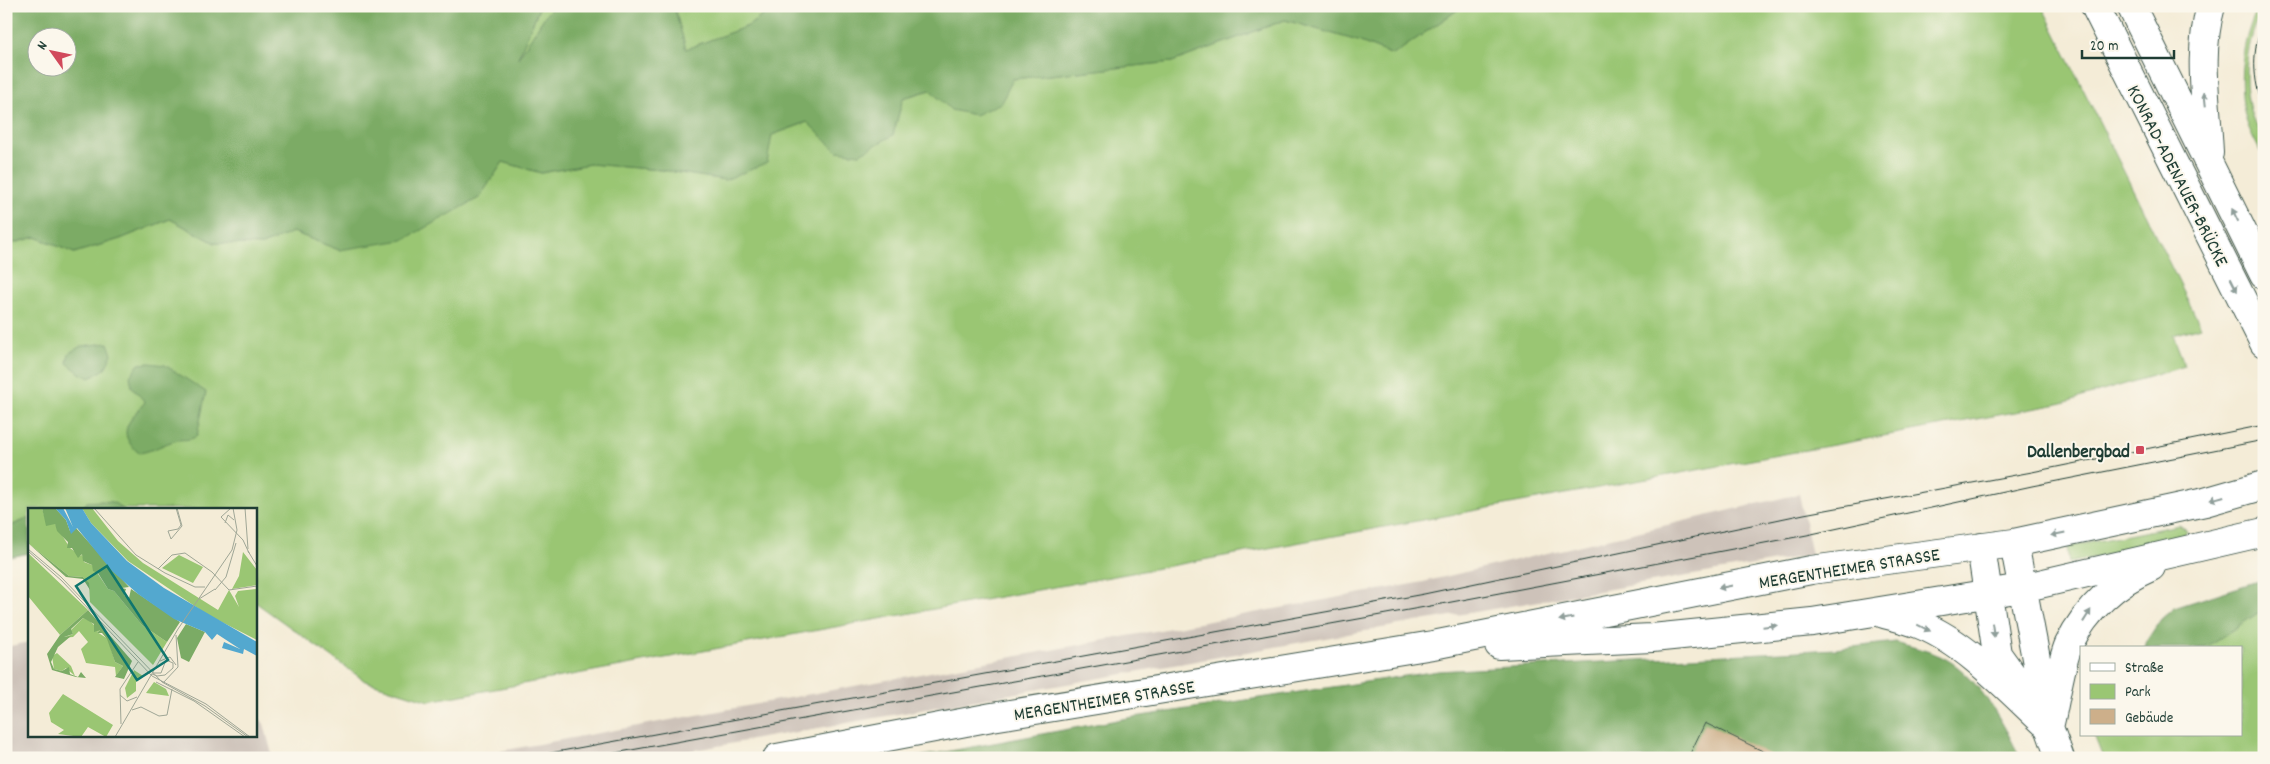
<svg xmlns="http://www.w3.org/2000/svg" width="2270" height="764" font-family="Dekko,sans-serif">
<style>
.industrial{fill:#cdc2b9}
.green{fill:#9ac673;stroke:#5c8254}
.forest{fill:#7bab65;stroke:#4d744c;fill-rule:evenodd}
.building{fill:#cdaf8a}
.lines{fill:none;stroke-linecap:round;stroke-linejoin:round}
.secondary-casing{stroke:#3f574c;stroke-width:30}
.primary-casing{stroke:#3f574c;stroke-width:30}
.secondary{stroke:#fff;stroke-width:28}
.primary{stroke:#fff;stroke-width:28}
.tram{stroke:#1f3d34;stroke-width:1}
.oneway{fill:#8f9e9a}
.poi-dot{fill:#d1495b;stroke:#fbf7ec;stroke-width:2}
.labels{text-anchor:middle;stroke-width:4;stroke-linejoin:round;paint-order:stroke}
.street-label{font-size:19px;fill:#1f3d34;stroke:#fbf7ec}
.poi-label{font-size:19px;font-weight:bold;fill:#1f3d34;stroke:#fbf7ec;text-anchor:end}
.inset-road{fill:none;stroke:#9fa696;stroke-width:1}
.view{fill:#0f766e;fill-opacity:0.15;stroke:#0f766e;stroke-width:2.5}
.inset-edge{fill:none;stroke:#1f3d34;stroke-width:2.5}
</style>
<rect width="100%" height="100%" fill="#fbf7ec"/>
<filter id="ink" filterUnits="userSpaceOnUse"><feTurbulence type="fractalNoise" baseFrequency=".02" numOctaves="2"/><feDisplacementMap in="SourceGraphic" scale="10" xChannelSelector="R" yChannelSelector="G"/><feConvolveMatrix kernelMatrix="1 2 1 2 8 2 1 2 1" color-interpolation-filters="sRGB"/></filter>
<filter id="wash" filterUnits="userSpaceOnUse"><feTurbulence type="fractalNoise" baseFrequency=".0096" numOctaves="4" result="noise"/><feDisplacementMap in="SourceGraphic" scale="20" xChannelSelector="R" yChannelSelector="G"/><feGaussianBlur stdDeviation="1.12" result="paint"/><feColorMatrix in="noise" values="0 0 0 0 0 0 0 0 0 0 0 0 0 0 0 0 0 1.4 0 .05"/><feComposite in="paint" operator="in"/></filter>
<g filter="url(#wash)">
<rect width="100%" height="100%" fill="#f4ecd7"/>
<!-- industrial -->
<path class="industrial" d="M1799,494l13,61 -385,65 -777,138h-188l961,-176z
M29,642v93h226v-23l9,12 9,34h-267v-111z"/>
<!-- green -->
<path class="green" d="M540,6h14l-7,7 -31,49z
M674,6h102l-28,20 -62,23z
M1463,6h579l159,321 -28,8 12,31 -126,38 -1630,297 -64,-20 -110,-79v-93h-132l-36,-7 -5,7h-53v9l-23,10v-283l30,-8 38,16 46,-14 50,-20 45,24 47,2 31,-13 46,18 140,-52 24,-36 38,11 49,-9 71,6 64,10 47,-45 36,-13 29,29 56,-16 10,-37 28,-8 20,20 49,-7 12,-24 160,-17 113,-42 73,21 35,14z
M2259,6l5,1c-18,33 -24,77 -11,112 3,7 9,13 11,21 1,5 0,13 0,19 -6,-13 -14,-26 -18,-39 -9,-37 -5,-81 13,-114z
M2179,525l8,5 -5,8 -113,25 -2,-16z
M2264,609v149h-161l-9,-23h147v-87h-42l12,-5z"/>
<!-- forest -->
<path class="forest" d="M6,6h534l-22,52 29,-45 7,-7h120l12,43 62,-23 28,-20h687l-70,49 -35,-14 -73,-21 -113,42 -159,17 -12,24 -26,12 -24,-5 -21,-20 -27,8 -10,37 -33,19 -23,-3 -30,-29 -35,13 -5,28 -42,17 -64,-10 -71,-6 -49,9 -38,-11 -24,36 -76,42 -64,10 -46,-18 -31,13 -47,-2 -45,-24 -50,20 -46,14 -38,-16 -30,8zM38,38h30v30h-30z
M108,343l4,11 -7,15 -15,9 -9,-4 -14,-11 2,-10 12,-7z
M149,363l16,2 41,27 -9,44c-8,5 -11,3 -19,4 -14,3 -24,11 -39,13 -24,-20 -10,-32 6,-51l-13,-15 -2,-11 9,-12z
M101,501l12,1 10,7h-41l5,-7z
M29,518v35l-23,5v-30z
M2264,579v30l-53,35 -12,4h-54l2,-8 14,-21 13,-11z
M1896,642c15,5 31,8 44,14 36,16 64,67 80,102h-1107l215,-40 310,-47 397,-22z"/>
<g id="blocks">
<!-- building -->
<path class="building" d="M1705,723l72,35h-89z"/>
</g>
</g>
<g filter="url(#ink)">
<use href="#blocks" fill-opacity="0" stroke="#3f574c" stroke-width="1"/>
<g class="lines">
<!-- secondary casing -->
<g class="secondary-casing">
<path id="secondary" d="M2014,543l35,184 11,31
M1981,547l16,107 21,29
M1884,614c12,3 25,6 37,11 47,19 91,68 128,102
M1499,645l153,-7 160,-16 210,-34 242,-56
M2049,727c6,-22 11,-63 20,-83 17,-35 47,-62 82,-77
M777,758l215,-41 441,-72 378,-75 203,-27 191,-41 59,-17"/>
</g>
<!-- primary casing -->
<g class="primary-casing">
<path id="primary" d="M2095,6l169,337
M2131,6l133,269
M2209,153c-2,-50 -12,-98 2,-147"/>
</g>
<!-- secondary -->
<use href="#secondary" class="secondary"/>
<!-- primary -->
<use href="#primary" class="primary"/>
<!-- tram -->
<path class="tram" d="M2264,21c-13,27 -12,60 0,87
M523,758l901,-164 380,-80 228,-42 232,-47
M587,758l838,-151 382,-72 225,-49 232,-46"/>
</g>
<!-- one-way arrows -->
<defs><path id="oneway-solid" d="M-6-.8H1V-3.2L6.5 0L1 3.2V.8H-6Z" transform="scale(1.25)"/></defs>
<g class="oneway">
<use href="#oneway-solid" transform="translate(2205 99) rotate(-96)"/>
<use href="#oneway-solid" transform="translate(2235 215) rotate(-116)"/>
<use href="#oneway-solid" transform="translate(2234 285) rotate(63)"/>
<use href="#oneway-solid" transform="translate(2217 498) rotate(164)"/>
<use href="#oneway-solid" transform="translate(2058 534) rotate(168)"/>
<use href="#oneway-solid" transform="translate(1725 587) rotate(169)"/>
<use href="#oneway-solid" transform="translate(2087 616) rotate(-58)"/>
<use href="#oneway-solid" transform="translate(1566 619) rotate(169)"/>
<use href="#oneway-solid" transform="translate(1770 626) rotate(-6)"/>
<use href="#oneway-solid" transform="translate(1924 628) rotate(26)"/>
<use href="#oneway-solid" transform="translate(1993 630) rotate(82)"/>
</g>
</g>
<!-- markers -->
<rect class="poi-dot" x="2135" y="445" width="10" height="10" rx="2.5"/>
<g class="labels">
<!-- street labels -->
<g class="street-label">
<text transform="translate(2179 175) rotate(63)" y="7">KONRAD-ADENAUER-BRÜCKE</text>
<text transform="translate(1849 567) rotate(-9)" y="7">MERGENTHEIMER STRASSE</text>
<text transform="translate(1104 699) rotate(-9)" y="7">MERGENTHEIMER STRASSE</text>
</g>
<!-- poi labels -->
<g class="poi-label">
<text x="2130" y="457">Dallenbergbad</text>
</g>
</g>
<!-- overview -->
<g transform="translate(28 508)">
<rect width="229" height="229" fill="#f4ecd7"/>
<path d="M0,0h14l4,14 9,2 15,24 11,8 1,-3 2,9 8,3 16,24 6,2 28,34 25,17 -14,23 -63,-63 -1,-18 -6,-7 -14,-1 -41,-33zM54,0h10l26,33 25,22 75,47 11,-20 10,17 -4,-11 3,-5 19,-2v51l-49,-25 -80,-54 -37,-38zM215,44l14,18v15l-25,4 7,-13zM0,45l60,57 -28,25 -32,-39zM151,47l24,12 -10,16 -31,-15zM55,110l7,3 10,10 -3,1 11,7 7,23 8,4 -7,10 -1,-9 -29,-4 -5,-14 7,-7 -9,-11 -6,6 -10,1 10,-4 -2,-4zM29,145l14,13 4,10 -9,-8 -4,3 -8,-2 -2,-13zM106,162l9,6 -7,6v9l-9,7 -2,-10zM126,174l12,7 3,7 -23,-3zM35,186l50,31 -7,12 -18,-10 -7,10 -23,-3 6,-4 -13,-8 -2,-9z" fill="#9ac673"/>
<path d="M14,0h13l11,12 4,11 6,-3 53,59 -7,1 4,1 -2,6 5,3 2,-9 49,33 -13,20 -25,-17 -28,-34 -6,-2 -10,-16 -5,-2 -1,-6 -9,-4 -1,-7 -4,4 -6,-10h-5l1,-6 -11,-11 -2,-7 -9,2zM0,35l41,33 14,1 6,6 1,7 -7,-11 -17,-2zM99,72l83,48v3l-19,-8zM60,102l44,51 -8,18 -9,-2 8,-11 -8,-4 -8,-23 -5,-6h-5l3,-3 -6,2v-8l-11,-6 -12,11 2,5 -9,3 7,-1 -13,11 -7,15 3,7 8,2 7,-4 1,7 8,3 3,-5 5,6 -10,-1 -24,-7 -5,-16 13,-19zM158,116l19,8 -16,30 -8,-4 -4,-20z" fill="#7bab65"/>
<path d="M27,0h8l10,19 -8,-19h17l9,15 36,38 37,27 93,54v14l-13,-7 -1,5 -21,-6 2,-6 16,7 -23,-15 -5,6 -7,-8 -31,-13 -36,-25 -26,-23 -35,-43 -6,6 -5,-14z" fill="#53a8cf"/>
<path class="inset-road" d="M66,0l42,47 29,18 30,14h10M148,0l5,17 -3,4 -10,2 3,8 11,-13 -5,-18M203,0l-10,9 22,23 6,13M217,0l3,41M197,15l3,-8 6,5M0,41l33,28 101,105 43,24 43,31M0,43l34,30 90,95 54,28 44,33M220,43l9,15M130,61l14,-14 13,-2 27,19 17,18 28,-4M187,82l11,-13 10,-34M171,91l16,-10M132,153l10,-4 6,8M124,166l5,2 8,-1 8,-7v-5l-7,-3 -5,13h-8M128,174l38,19 51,36M135,175l15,-16 -2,-32M92,187l7,6 10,-4M104,202l9,-3 18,9 8,-1 5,-26M93,216l-1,-35 18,-27M87,229l63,-108 54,-79 5,-20 -4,-22"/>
<path class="view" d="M79,58l61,94 -31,20 -61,-94z"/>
<rect width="229" height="229" class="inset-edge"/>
</g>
<!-- margin -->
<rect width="2270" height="764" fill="none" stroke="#fbf7ec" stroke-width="25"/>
<!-- legend -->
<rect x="2080" y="646" width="162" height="90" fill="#fbf7ec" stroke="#a3ada2"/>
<rect x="2090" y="663" width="25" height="8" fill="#ffffff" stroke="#a3ada2"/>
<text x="2125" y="672" font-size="15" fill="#1f3d34">Straße</text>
<rect x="2090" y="684" width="25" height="15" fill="#9ac673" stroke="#a3ada2"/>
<text x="2125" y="696" font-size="15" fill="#1f3d34">Park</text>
<rect x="2090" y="709" width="25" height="15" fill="#cdaf8a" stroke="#a3ada2"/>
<text x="2125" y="722" font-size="15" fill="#1f3d34">Gebäude</text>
<!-- north arrow -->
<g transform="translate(52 52) rotate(303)"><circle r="24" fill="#fbf7ec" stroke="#a3ada2"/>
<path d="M0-4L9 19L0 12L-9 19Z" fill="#d1495b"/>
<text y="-8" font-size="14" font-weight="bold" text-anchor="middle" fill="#1f3d34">N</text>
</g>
<!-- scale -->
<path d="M2082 50v8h92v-8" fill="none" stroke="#1f3d34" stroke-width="2.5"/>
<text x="2090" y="50" font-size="15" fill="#1f3d34" stroke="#fbf7ec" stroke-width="4" paint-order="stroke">20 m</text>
</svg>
